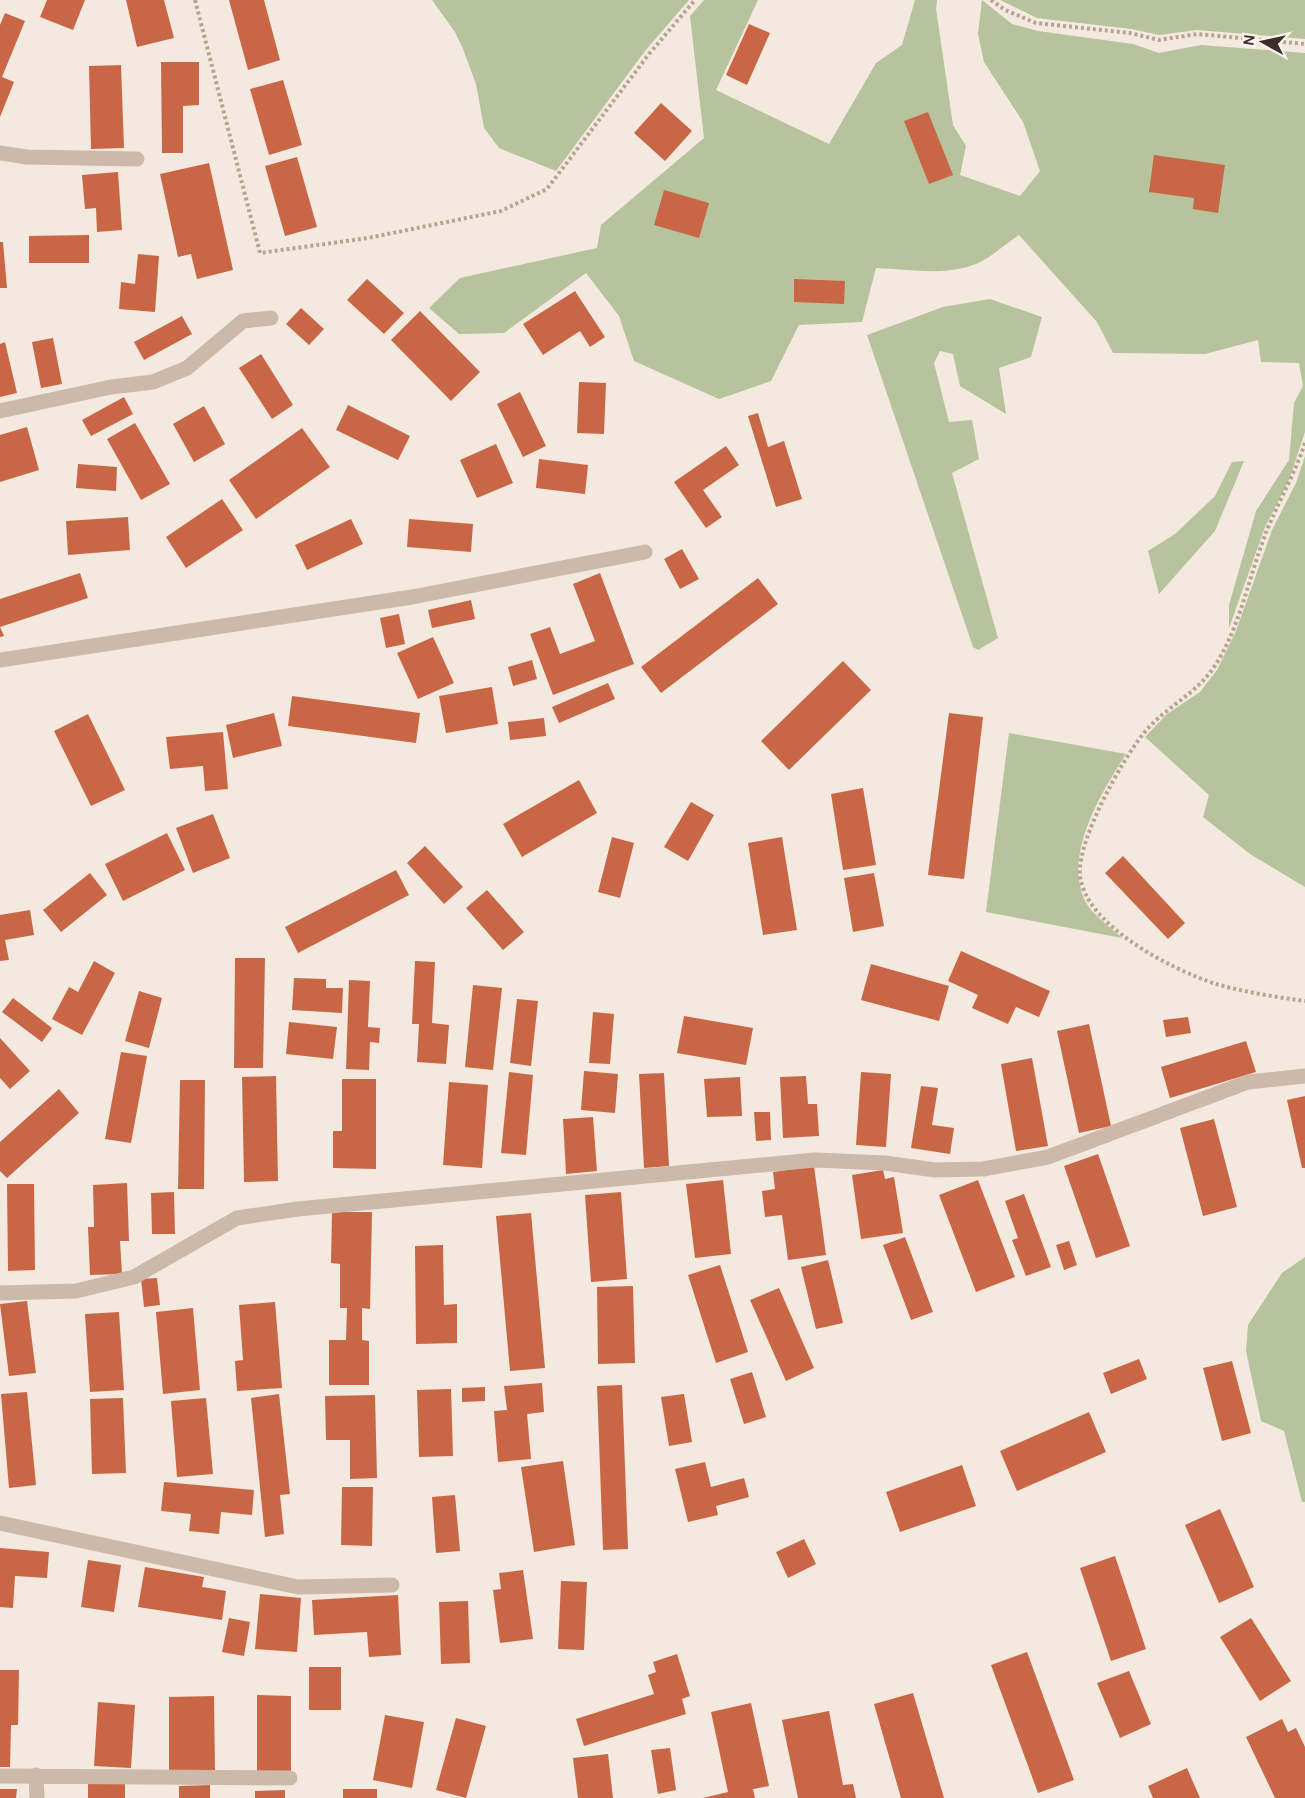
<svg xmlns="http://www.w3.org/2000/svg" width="1305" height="1798" font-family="Karla,sans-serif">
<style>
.green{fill:#b6c39d}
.building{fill:#c96646}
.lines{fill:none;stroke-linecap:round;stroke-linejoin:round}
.path{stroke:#b8a393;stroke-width:4;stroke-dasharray:3 3;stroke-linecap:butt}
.minor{stroke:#ccb9a9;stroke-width:15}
</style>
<rect width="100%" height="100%" fill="#f3e9de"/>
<!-- green -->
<path class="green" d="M432,0h257l-44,51 -89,120 -57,-23 -15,-20 -8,-44 -13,-35 -8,-17z
M704,0h54l-42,90 113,54 47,-81 26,-18 13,-45h22l-1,9 17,116 13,21 -6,29 60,21 20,-25 -17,-49 -39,-60 -6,-28 4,-34 30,24 26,7 95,13 26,9 42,-8 104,8v379l-16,48 -24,47 -36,101v-23l27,-94 33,-51 5,-57 9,-17 -4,-23 -38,-1 -3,-22 -53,14 -92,-1 -16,-31 -78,-87c-11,7 -20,15 -30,22 -33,22 -76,12 -113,11l-14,54 -63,3 -28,56 -52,18 -85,-38 -15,-45 -33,-43 -82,60 -45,1 -30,-26 31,-30 137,-30 4,-23 103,-87 -14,-122z
M1000,0h305v39l-108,-9 -38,5 -28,-6 -94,-11z
M990,299l52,18 -11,40 -32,11 7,46 -46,-28 -7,-32 -13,-3 -6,12 15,59 23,-2 7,39 -27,14 46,165 -20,12 -5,-3 -106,-312 76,-28z
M1305,456v431l-55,-33 -47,-37 6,-22 -64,-58 22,-23 33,-22 17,-22 19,-39 36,-101 24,-47z
M1244,461l-29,70 -56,63 -11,-43 27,-17 40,-38 17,-34z
M1009,733l117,21c-24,38 -62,98 -42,145 7,15 26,28 38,39l-136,-26z
M1305,1257v245h-3l-18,-71 -23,-10 -15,-70 2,-26 34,-52z"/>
<!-- building -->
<path class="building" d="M47,0h38l-12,30 -33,-13z
M126,0h38l10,38 -37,9z
M229,0h35l16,60 -32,10z
M5,13l20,8 -23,56 12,5 -14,35v-92z
M749,24l21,9 -23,52 -21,-10z
M161,62h38v43l-16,1v47h-21z
M121,65l3,83 -33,1 -2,-83z
M283,80l19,65 -33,10 -19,-66z
M661,103l31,28 -27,30 -31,-28z
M928,112l25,63 -24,9 -25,-63z
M1154,155l71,10 -7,48 -25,-4 1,-11 -45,-6z
M297,157l20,70 -32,9 -20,-70z
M209,163l24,107 -36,9 -6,-25 -13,3 -18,-83z
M118,172l4,58 -25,2 -1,-24 -11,1 -3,-34z
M664,190l45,13 -10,35 -45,-13z
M89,235v28h-60v-27z
M0,242h3l4,46h-7z
M138,254l21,2 -4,56 -36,-3 2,-27 14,2z
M367,279l37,34 -20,21 -37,-34z
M794,279l51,2 -1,23 -50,-2z
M575,291l30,46 -15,10 -10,-16 -37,24 -20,-31z
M301,308l23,21 -15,16 -23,-21z
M420,311l60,61 -29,29 -60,-61z
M182,316l10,18 -48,26 -10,-18z
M53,338l9,46 -21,4 -9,-46z
M5,342l12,51 -17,4v-53z
M261,354l32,51 -21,14 -33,-51z
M579,382l27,1 -2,51 -27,-1z
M520,392l26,54 -23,11 -26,-53z
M124,397l9,17 -42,22 -9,-16z
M348,405l62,31 -12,24 -62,-30z
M204,406l21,38 -31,18 -21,-38z
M758,413l10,34 16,-6 18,58 -26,8 -28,-91z
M135,423l35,61 -29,16 -34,-61z
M27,427l12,43 -39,12v-47z
M302,428l28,39 -74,52 -27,-39z
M496,444l17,39 -36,15 -17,-38z
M726,446l13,19 -36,25 19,27 -16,11 -32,-46z
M539,459l49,6 -3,29 -49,-6z
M78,464l39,3 -1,24 -40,-3z
M222,499l21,31 -57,38 -20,-31z
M128,517l2,33 -62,5 -2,-34z
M351,519l12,25 -56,26 -12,-25z
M409,519l64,5 -2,28 -64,-5z
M682,549l17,30 -19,10 -16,-30z
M80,573l8,25 -88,29 4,9 -4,1v-38z
M600,573l34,91 -81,31 -23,-61 20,-7 10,27 35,-13 -22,-57z
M758,578l20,26 -117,89 -20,-26z
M471,600l4,19 -43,9 -4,-18z
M399,614l6,30 -19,4 -6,-30z
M433,637l21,46 -36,16 -21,-46z
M532,660l5,19 -24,7 -5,-19z
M843,661l28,29 -82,80 -28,-29z
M608,683l7,16 -56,24 -7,-16z
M492,687l6,37 -52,9 -7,-37z
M292,696l128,17 -4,30 -128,-17z
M274,713l8,33 -49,12 -7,-33z
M949,713l34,4 -19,162 -36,-4z
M88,714l37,76 -34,16 -37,-75z
M544,718l2,18 -36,4 -2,-18z
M223,732l5,57 -23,2 -2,-25 -33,3 -4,-32z
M579,780l18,33 -75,44 -19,-33z
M863,788l13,77 -33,5 -12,-76z
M691,802l23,13 -26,46 -24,-14z
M213,814l17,44 -37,15 -17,-45z
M167,833l18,37 -62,31 -18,-37z
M612,837l22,6 -14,55 -22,-6z
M782,837l15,93 -34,5 -15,-92z
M425,846l38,41 -19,17 -37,-41z
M1123,856l62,67 -17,16 -63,-66z
M396,870l13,25 -111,58 -13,-26z
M90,873l17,22 -46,37 -18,-22z
M874,873l10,53 -31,6 -9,-54z
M487,890l37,42 -21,18 -37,-42z
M30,910l4,25 -29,5 4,20 -9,1v-46z
M961,951l89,40 -11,26 -23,-10 -8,17 -36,-16 6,-13 -30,-14z
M235,958h30l-2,110h-29z
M94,961l21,12 -33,62 -30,-16 17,-32 9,5z
M415,961l20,1 -3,61 17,2 -3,39 -29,-2 2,-38h-7z
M871,964l78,22 -10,35 -78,-21z
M294,978l32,1v9h17l-1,25 -50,-3z
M349,980l21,1 -2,46 12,1 -1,15 -9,-1 -1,28 -23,-1z
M473,985l29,3 -9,82 -28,-3z
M139,991l23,7 -13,50 -24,-7z
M13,998l39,30 -10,14 -40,-30z
M517,999l21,2 -7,65 -21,-3z
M593,1012l21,2 -4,50 -21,-1z
M684,1016l69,12 -7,37 -69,-12z
M1188,1017l3,16 -25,4 -3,-17z
M289,1022l48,5 -4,32 -47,-5z
M1089,1024l22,102 -32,7 -22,-102z
M0,1038l30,33 -20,18 -10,-11z
M1246,1041l10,31 -86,26 -9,-31z
M121,1052l26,4 -16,87 -26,-4z
M1032,1058l16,88 -32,5 -15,-87z
M584,1071l34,3 -3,39 -34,-3z
M509,1072l24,3 -7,80 -25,-2z
M861,1072l30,2 -5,73 -30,-2z
M664,1073l5,93 -25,2 -5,-94z
M276,1076l2,105 -34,1 -2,-105z
M806,1076l2,28h9l2,32 -36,2 -3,-61z
M740,1077l2,39 -35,1 -3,-38z
M342,1079h34v90l-43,-1v-37h9z
M180,1080h25l-1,109h-26z
M449,1082l39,3 -6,83 -39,-3z
M921,1086l17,2 -6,37 22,3 -4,26 -39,-6z
M59,1089l20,24 -72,65 -7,-7v-29z
M1305,1096v72h-3l-15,-68z
M754,1112h16l1,28 -15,1z
M593,1117l4,54 -31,3 -3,-55z
M1214,1119l23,88 -34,9 -23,-88z
M1098,1154l32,92 -34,12 -32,-92z
M814,1166l12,89 -38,5 -6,-45 -17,2 -3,-26 13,-2 -2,-17z
M883,1170l2,9 9,-2 9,56 -42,6 -9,-64z
M723,1180l8,74 -36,4 -9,-74z
M978,1180l37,97 -39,15 -37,-97z
M127,1183l2,58h-9l2,33 -32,1 -2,-48h6l-1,-42z
M7,1184h27l1,86 -27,1z
M174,1192l1,42h-23l-1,-41z
M621,1192l6,87 -36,3 -6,-87z
M1024,1194l27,73 -25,9 -14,-36 6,-2 -13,-37z
M332,1212h40l-2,97 -8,-1v32l7,1v44h-40v-45h17l1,-32h-7v-44l-9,-1z
M531,1213l14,155 -35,3 -14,-155z
M905,1237l28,75 -22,8 -28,-75z
M1069,1241l8,24 -13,5 -8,-25z
M443,1245l1,60 13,-1v39l-41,1 -1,-98z
M828,1260l15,63 -27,6 -15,-62z
M720,1265l28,87 -32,11 -28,-88z
M157,1278l3,27 -16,2 -3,-28z
M633,1286l2,77 -37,1 -1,-77z
M779,1288l35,80 -28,13 -36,-81z
M27,1301l9,72 -27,3 -9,-72z
M275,1302l7,86 -45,3 -2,-30 8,-1 -4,-55z
M193,1308l7,82 -37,4 -7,-82z
M119,1312l5,78 -34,2 -5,-78z
M1139,1359l8,20 -36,15 -8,-21z
M1232,1361l19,72 -29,8 -19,-73z
M752,1372l14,45 -22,7 -14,-45z
M542,1383l2,29 -17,2 4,45 -33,3 -4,-51 13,-1 -3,-24z
M622,1385l6,164 -25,1 -6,-164z
M485,1387v14l-23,1v-14z
M451,1389l2,67 -34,1 -2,-67z
M27,1392l9,93 -27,3 -8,-94z
M279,1394l11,100 -10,1 4,39 -19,3 -14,-139z
M684,1394l8,48 -23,4 -8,-49z
M375,1395l2,83 -27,1v-39h-24l-1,-44z
M123,1398l3,75 -34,1 -2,-75z
M206,1398l7,76 -36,3 -6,-76z
M1089,1412l17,40 -89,39 -17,-40z
M563,1461l12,84 -41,7 -13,-85z
M705,1462l6,25 33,-9 5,19 -33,9 2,9 -30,7 -13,-53z
M962,1465l14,41 -76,26 -14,-40z
M164,1482l90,8 -2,25 -31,-3 -2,22 -30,-3 2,-17 -30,-3z
M342,1487h31l-1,59 -31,-1z
M455,1495l5,56 -24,2 -4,-56z
M1220,1509l34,78 -35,16 -34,-78z
M804,1539l12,25 -28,14 -12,-26z
M0,1548l49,4 -2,26 -32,-2 -2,32 -13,-1z
M1115,1556l31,93 -35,12 -31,-93z
M88,1560l33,5 -7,47 -33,-5z
M145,1567l59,10 -2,10 24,4 -4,29 -84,-13z
M523,1570l10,69 -33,4 -7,-53 8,-1 -2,-16z
M561,1581l26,1 -3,68 -26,-1z
M260,1594l41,4 -4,54 -42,-3z
M398,1595l3,60 -32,2 -2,-25 -53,3 -2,-35z
M468,1601l2,62 -29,1 -2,-62z
M229,1618l21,4 -6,34 -22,-4z
M1251,1618l40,63 -31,20 -40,-64z
M1027,1652l47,128 -36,13 -47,-128z
M677,1654l13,42 -8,3 4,15 -102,32 -8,-27 78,-25 -6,-19 8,-3 -3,-10z
M309,1667h32v43h-32z
M0,1670h19l-1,55h-7l-1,42h-10z
M1129,1671l22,53 -31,14 -23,-55z
M913,1693l31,105h-43l-27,-94z
M257,1695l34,1v76l-34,-1z
M214,1696l1,76h-46v-75z
M98,1702l37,3 -4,63 -37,-2z
M751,1703l18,83 -16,3 2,9h-52l25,-6 -17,-80z
M829,1711l14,74 10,-1 3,14h-58l-16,-78z
M385,1715l39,7 -12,66 -39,-8z
M456,1718l30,8 -20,72 -30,-8z
M1282,1719l6,13 8,-4 9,19v51h-30l-29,-61z
M670,1748l6,42 -18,4 -7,-44z
M608,1754l5,44h-35l-5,-40z
M1187,1768l13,30h-47l-5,-12z
M88,1783h37v15h-37z
M210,1785v13h-31v-12z
M0,1789h17l-1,9h-16z
M343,1789h34v9h-34z
M285,1790v8h-30v-7z"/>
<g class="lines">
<!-- path -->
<path class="path" d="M195,0l65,253 108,-15 133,-27 46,-22 102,-135 46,-54
M991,0l14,10 31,13 94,10 29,7 38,-6 108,10
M1305,443c-10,30 -26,58 -38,87 -18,45 -27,100 -55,140 -19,26 -49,39 -69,64 -22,28 -65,105 -63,140 3,51 93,96 136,110 28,8 60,13 89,17"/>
<!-- minor -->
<path class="minor" d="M0,153l27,4 110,2
M0,411l111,-24 42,-5 34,-14 56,-47 28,-3
M0,660l412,-63 233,-45
M0,1293l76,-2 58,-14 103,-59 61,-9 517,-49 70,3 50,7 48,-1 65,-12 200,-75 57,-6
M0,1523l298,64 94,-2
M36,1775l1,23
M0,1776l290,2"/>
</g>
<!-- north arrow -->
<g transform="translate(1263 42) rotate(278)" stroke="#fbf3eb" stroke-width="4.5" paint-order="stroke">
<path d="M0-4.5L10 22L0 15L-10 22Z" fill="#392e29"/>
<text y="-9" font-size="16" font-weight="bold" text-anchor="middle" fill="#392e29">N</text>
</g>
</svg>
